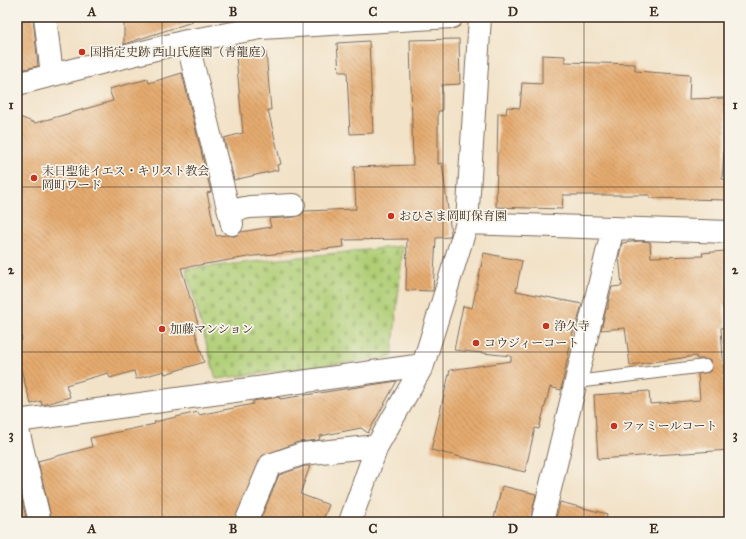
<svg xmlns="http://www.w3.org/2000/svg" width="746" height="539" font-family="'IM FELL Great Primer','Noto Serif JP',serif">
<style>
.cemetery{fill:url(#cemetery-stones);stroke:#757c4a}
.building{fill:url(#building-back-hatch)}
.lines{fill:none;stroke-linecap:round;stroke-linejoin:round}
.service-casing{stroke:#7b6a59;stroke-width:14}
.minor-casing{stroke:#7b6a59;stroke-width:24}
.service{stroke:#fff;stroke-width:12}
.minor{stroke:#fff;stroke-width:22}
.grid{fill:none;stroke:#3b2a1e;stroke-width:1;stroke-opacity:0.55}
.poi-dot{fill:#c8321e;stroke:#f7f3e8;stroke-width:1.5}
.labels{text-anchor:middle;stroke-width:3.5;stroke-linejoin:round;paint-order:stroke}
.poi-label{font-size:12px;fill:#3b2a1e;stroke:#f7f3e8;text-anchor:start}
.neatline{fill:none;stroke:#3b2a1e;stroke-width:1.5}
.grid-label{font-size:13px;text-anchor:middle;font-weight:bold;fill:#3b2a1e}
</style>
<defs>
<pattern id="cemetery-stones" width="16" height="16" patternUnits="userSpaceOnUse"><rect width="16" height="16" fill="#afce75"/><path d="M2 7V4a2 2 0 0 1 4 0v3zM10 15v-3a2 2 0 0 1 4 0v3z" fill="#97b165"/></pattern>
<pattern id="building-back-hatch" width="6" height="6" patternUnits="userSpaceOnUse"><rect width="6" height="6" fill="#e5ab70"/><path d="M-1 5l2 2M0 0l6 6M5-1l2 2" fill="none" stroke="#bb8b5b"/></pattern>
</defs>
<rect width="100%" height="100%" fill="#f7f3e8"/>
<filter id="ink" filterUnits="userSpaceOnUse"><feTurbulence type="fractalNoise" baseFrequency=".025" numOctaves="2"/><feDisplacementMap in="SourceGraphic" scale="8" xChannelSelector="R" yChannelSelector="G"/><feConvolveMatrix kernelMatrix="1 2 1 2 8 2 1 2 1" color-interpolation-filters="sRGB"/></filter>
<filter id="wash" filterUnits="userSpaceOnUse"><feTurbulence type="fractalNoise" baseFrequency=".012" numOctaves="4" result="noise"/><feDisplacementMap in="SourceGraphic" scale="16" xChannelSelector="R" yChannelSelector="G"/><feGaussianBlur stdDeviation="0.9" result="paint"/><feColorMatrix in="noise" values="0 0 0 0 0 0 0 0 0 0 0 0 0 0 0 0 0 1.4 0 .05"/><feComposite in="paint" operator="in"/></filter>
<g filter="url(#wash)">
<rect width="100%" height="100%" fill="#f2e2c7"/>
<!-- cemetery -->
<path class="cemetery" d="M403,246l-11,111 -176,22 -30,-110z"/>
<g id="blocks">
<!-- building -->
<path class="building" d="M17,17h16l5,49 -21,5z
M124,17h67l1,5 -68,22z
M459,39l1,45 -18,1v26h-4v53l4,-1 9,70 -1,4 -14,1 -3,53 -27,-1 1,-51 -64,1 1,7 -90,9 -73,12 18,59 -5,1 10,34 -39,12 -1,-3 -28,8 -2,-8 -24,7 -2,-5 -42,12 4,12 -24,7 -4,1 -1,-4 -10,3 -14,-48v-15l5,-1 -5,-20v-204l18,7 78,-22 -4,-12 39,-10 1,4 33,-10 29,119 -4,1 9,43 10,-1 9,1 6,-4 30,-5 -2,-8 26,-2 6,-2 4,-4 51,-2 -2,-42 59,-2 -3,-125z
M369,41l4,92 -23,1 -3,-62h-8l-2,-29z
M266,52l5,58h-3l13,54 -4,1 1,5 -44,10 -10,-42 19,-5 -7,-77z
M542,55l23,1v6l70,2v7l55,4 -1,24 36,-1 1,27 -4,54 5,1 -1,20 -76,-2v-3h-87l-1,14 -66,-2 2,-94 8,1 1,-7 13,1 2,-25 20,1z
M640,241l10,1 1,15 52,-1 -1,-3 23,-2 3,54h-5l3,22 -5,1 8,122 -131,9 -4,-64 55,-4 1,13 50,-4 -2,-26 11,-2 3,-3 -1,-8 -7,-2h-7l-1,-3 -66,9 -5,-37 -24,2 5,-21h2v-6l4,-16 10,-1 -3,-30 3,-13z
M484,253l38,8 -6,30 66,13 -7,27h-2l-12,59 -11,-3 -11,42 -4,-1 -10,44 -94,-22 19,-80 61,-9v-5l-57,-6 9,-44 9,2z
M397,381l-29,52 -7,-5 -41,8 -1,4 -21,2 -36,14 -28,66h-182l-14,-61 54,-14 -2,-9 65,-14 -1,-2 44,-10 1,3 54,-11v-3l26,-4 1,2z
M305,466h5l-10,28 29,11 -7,17h-57l-5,-2 19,-45z
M17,480l10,42h-10z
M502,486l34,8 -6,28h-37z
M560,502l47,12 -1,8h-51z"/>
</g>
</g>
<g filter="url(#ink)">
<use href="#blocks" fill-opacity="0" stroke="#7b6a59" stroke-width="1"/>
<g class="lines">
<!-- service casing -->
<g class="service-casing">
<path id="service" d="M576,382l129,-16"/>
</g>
<!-- minor casing -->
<g class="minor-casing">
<path id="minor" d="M45,17l7,57
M187,41l45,183
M17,84l170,-43 74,-13 191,-11
M229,211l21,-4 44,-2
M467,223l262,9
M17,421l406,-56
M17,426l23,96
M246,522l24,-57 32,-11 75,-8
M350,522l27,-76 46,-81 44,-142 13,-206
M542,522l71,-294"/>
</g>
<!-- service -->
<use href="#service" class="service"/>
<!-- minor -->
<use href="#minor" class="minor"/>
</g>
</g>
<!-- grid -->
<path class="grid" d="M162,17v505M303,17v505M443,17v505M584,17v505M17,187h712M17,352h712"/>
<!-- markers -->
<g class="poi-dot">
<circle cx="82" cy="52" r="4"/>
<circle cx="34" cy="178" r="4"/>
<circle cx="391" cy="216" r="4"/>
<circle cx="546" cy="326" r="4"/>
<circle cx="162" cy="329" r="4"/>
<circle cx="476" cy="343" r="4"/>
<circle cx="614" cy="426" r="4"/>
</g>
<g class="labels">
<!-- poi labels -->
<g class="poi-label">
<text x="90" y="56">国指定史跡 西山氏庭園（青龍庭）</text>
<text x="42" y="175">末日聖徒イエス・キリスト教会<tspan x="42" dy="14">岡町ワード</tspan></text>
<text x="399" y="220">おひさま岡町保育園</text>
<text x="554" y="330">浄久寺</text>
<text x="170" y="333">加藤マンション</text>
<text x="484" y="347">コウジィーコート</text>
<text x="622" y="430">ファミールコート</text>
</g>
</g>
<!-- margin -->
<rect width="746" height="539" fill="none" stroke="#f7f3e8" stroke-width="44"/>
<rect x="22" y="22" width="702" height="495" class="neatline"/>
<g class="grid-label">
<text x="92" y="16">A</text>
<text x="233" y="16">B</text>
<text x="373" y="16">C</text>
<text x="513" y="16">D</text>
<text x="654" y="16">E</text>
<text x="11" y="109">1</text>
<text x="735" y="109">1</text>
<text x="11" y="274">2</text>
<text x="735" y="274">2</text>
<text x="11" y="439">3</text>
<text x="735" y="439">3</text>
<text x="92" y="533">A</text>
<text x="233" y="533">B</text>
<text x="373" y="533">C</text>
<text x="513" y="533">D</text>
<text x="654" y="533">E</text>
</g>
</svg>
